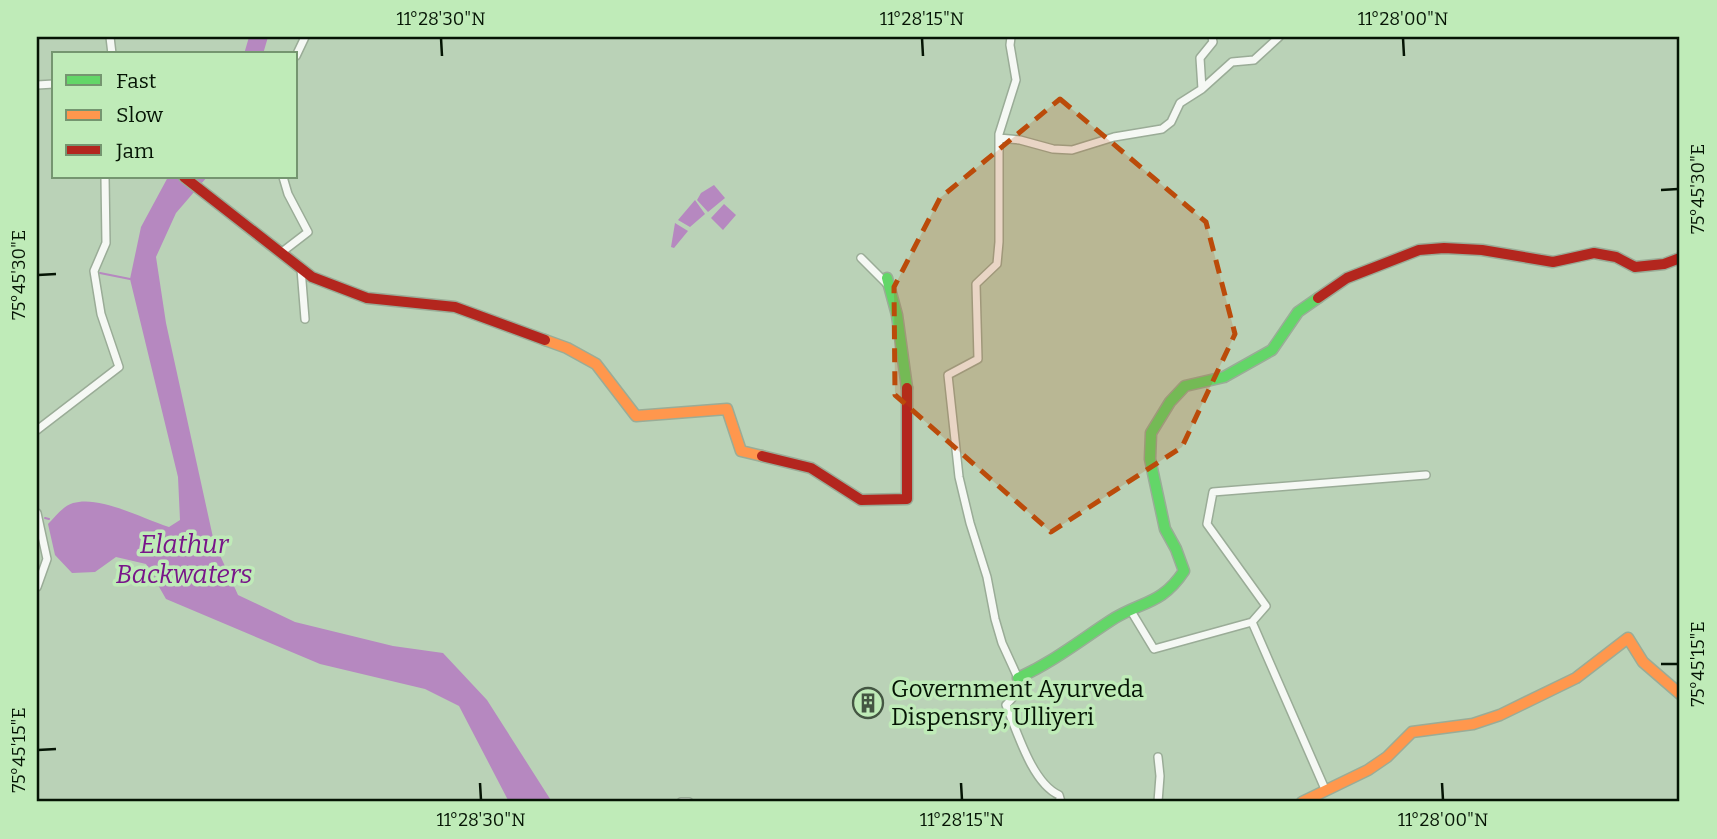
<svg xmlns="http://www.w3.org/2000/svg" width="1717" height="839" font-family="Bitter,serif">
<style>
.water{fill:#b688c0}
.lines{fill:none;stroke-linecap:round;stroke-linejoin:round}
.stream{stroke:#b688c0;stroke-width:2}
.street-casing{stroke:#9aac97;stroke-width:10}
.fast-casing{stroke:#9aac97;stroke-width:13}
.slow-casing{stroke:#9aac97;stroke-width:13}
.jam-casing{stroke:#9aac97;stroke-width:13}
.street{stroke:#f5f8f4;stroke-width:7}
.fast{stroke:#63d668;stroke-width:10}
.slow{stroke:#ff974d;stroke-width:10}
.jam{stroke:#b3261e;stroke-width:10}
.marked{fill:#bb4b0a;fill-opacity:0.2;stroke:#bb4b0a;stroke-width:5;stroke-dasharray:14 9;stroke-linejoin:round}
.ticks{fill:none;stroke:#051404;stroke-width:2.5}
.labels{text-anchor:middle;stroke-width:7;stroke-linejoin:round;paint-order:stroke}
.poi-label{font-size:24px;fill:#051404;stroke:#bfebb8;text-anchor:start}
.water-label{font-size:26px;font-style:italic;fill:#781589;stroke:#bfebb8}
.neatline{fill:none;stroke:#051404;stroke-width:2.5}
.ticks-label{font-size:18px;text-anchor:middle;fill:#051404}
</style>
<rect width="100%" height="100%" fill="#bad2b7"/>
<!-- water -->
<path class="water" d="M249,37h19l-5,17h-19z
M168,177h39l-31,36 -20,44 10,66 48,219 24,53 57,27 98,24 50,7 44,47 65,102h-43l-50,-96 -34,-17 -105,-25 -154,-65 -20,-35 -30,-7 -21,15 -23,1 -17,-18 -7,-31c7,-7 15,-18 25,-21 27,-8 70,16 96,24l11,-7 -2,-43 -48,-198 11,-52z
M714,185l11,13 -17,14 -11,-12 4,-7z
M695,200l10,14 -15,13 -12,-7z
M724,204l12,11 -13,15 -12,-12z
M675,223l13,8 -14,17 -3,-1z"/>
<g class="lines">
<!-- stream -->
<path class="stream" d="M100,273l30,6
M45,518l4,1"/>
<!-- street casing -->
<g class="street-casing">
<path id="street" d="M110,37l2,17
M1011,37l-1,8 6,35 -17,54v108l-2,22 -21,20 2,75 -30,16 11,102 11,46 17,54 8,42 7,24 16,35 -1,15 -11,12c11,26 26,78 53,90l2,7
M296,56l9,-19
M37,85l17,-1
M1202,89l30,-27 22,-2 25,-23
M999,138l21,2 33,9 19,1 42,-13 48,-8 9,-7 9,-19 22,-14 -2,-31 13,-16 -1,-5
M282,252l26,-20 -20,-38 -5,-17
M861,258l28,28
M301,269l4,50
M37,430l82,-63 -18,-53 -7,-43 12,-28 -1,-66
M37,513l10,46 -10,28
M1131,611l23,38 98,-27
M1325,789l-73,-167 14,-16 -59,-82 6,-32 213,-17
M681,802h8
M1158,802l2,-26 -2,-19"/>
</g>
<!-- fast casing -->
<g class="fast-casing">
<path id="fast" d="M887,278l10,37 10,73
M1018,678c35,-16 60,-36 92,-57 30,-20 51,-15 74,-50l-8,-22 -11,-20 -15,-70 1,-26 19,-31 15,-16 39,-9 48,-27 26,-38 20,-14"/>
</g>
<!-- slow casing -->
<g class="slow-casing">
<path id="slow" d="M545,340l22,8 29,16 40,52 91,-7 14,42 21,5
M1302,802l66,-32 19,-13 25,-25 61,-8 27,-9 76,-37 52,-40 15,24 37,32"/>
</g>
<!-- jam casing -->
<g class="jam-casing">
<path id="jam" d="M184,177l128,100 55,21 88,9 90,33
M1318,298l29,-20 72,-28 25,-2 38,2 71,12 41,-9 22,4 19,10 29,-3 16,-6
M762,456l49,12 50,32 46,-1v-111"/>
</g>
<!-- street -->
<use href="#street" class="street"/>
<!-- fast -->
<use href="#fast" class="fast"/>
<!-- slow -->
<use href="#slow" class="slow"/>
<!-- jam -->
<use href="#jam" class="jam"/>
</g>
<!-- marked area -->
<path class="marked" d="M1060,99l146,123 29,112 -53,113 -131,85 -156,-137 -1,-108 46,-89z"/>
<!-- ticks -->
<path class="ticks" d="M441,38l1,18M922,38l1,18M1403,38l1,18M1661,190l17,-1M38,275l18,-1M1661,664h17M38,750l18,-1M480,783l1,17M961,783l1,17M1442,783l1,17"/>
<!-- icons -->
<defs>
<g id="building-ring" transform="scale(1.575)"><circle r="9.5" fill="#bfebb8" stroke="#445643" stroke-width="1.5"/><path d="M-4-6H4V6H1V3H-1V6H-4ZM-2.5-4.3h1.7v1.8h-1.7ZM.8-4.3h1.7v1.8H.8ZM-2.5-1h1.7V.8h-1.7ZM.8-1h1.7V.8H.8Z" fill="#445643"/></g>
</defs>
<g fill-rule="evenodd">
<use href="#building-ring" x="868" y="703"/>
</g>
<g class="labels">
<!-- poi labels -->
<g class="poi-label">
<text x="891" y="697">Government Ayurveda<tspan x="891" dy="28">Dispensry, Ulliyeri</tspan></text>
</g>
<!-- water labels -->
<g class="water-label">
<text x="184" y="553">Elathur<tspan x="184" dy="30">Backwaters</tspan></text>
</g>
</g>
<!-- border -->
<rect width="1717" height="839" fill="none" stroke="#bfebb8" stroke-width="77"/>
<!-- legend -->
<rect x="52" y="52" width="245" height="126" fill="#bfebb8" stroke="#759570" stroke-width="2"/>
<rect x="66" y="75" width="35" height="10" fill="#63d668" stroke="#759570" stroke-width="2"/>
<text x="116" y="88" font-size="21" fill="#051404">Fast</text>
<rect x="66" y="110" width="35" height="10" fill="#ff974d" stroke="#759570" stroke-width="2"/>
<text x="116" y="122" font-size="21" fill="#051404">Slow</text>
<rect x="66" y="145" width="35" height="10" fill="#b3261e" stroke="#759570" stroke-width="2"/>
<text x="116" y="158" font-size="21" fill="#051404">Jam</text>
<rect x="38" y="38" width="1640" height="762" class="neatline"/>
<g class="ticks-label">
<text x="441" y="25">11°28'30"N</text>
<text x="922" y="25">11°28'15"N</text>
<text x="1403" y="25">11°28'00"N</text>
<text transform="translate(1698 189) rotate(-90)" y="6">75°45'30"E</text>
<text transform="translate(19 275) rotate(-90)" y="6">75°45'30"E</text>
<text transform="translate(1698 664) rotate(-90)" y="6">75°45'15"E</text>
<text transform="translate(19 750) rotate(-90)" y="6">75°45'15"E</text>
<text x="481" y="826">11°28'30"N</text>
<text x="962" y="826">11°28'15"N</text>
<text x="1443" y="826">11°28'00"N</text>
</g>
</svg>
